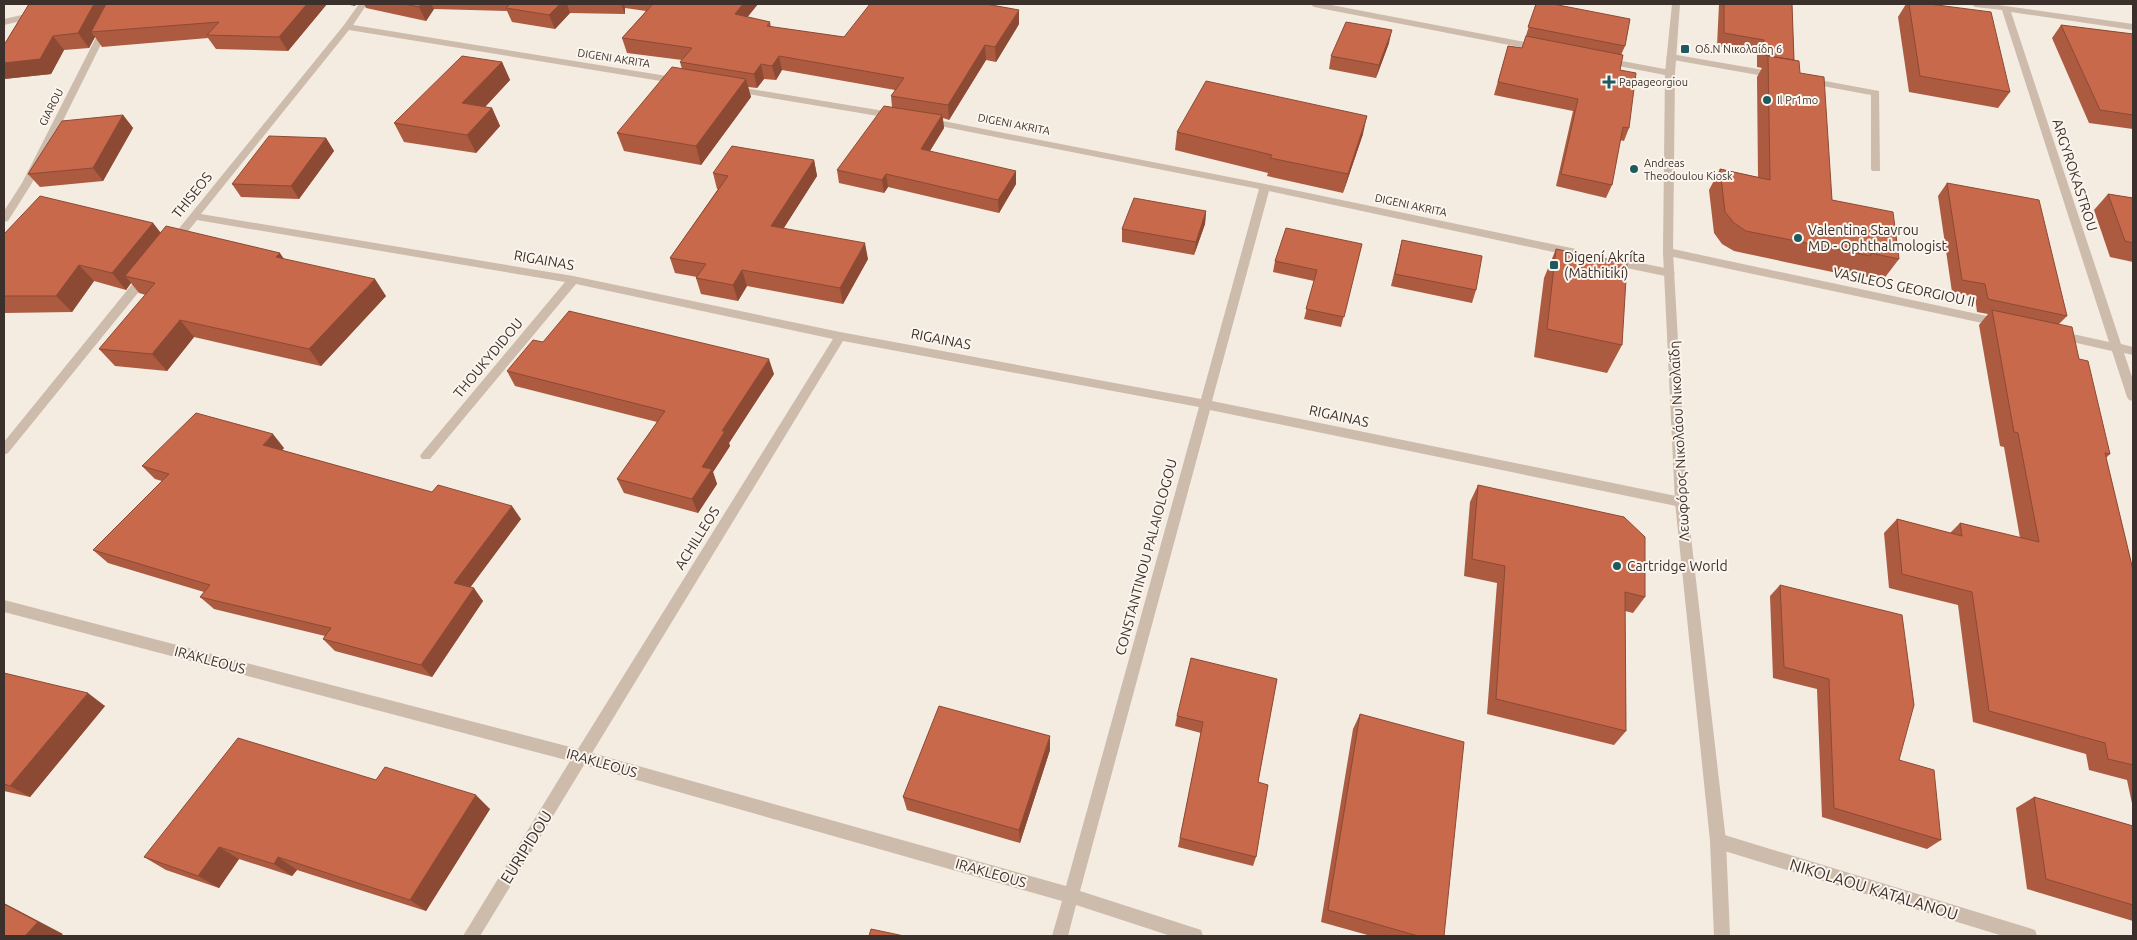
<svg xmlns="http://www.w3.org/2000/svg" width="2137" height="940" font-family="Ubuntu,sans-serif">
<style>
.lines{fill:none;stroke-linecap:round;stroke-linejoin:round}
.service{fill:#cdbbac;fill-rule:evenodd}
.minor{fill:#cdbbac;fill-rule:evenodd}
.tertiary{fill:#cdbbac;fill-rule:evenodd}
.wall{fill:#ac5a40}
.shaded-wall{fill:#8c4a34}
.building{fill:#c8694b;stroke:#8c4a34}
.poi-dot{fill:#1f5a5e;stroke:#fbf5ee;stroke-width:2}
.labels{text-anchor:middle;stroke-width:4;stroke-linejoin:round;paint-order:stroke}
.far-poi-label{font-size:11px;fill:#3b302b;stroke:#fbf5ee;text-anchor:start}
.far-street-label{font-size:11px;fill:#3b302b;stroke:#fbf5ee}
.street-label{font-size:14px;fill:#3b302b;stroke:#fbf5ee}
.poi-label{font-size:14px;fill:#3b302b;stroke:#fbf5ee;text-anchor:start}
.near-street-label{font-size:16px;fill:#3b302b;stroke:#fbf5ee}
</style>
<rect width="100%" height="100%" fill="#f4ebe1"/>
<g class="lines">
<!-- service -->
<path class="service" d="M1671,54l104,18 5,3 -5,3 -107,-19 -2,-2z
M1809,78l70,13 1,80h-8l-1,-2v-74l-65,-12 -2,-2z"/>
<!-- minor -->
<path class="minor" d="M113,4h8l-89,179 -24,38 -4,1v-11l18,-28z
M359,4h8l-14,21 326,53 5,3 -5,3 -330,-54 -148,184 372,62 267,56 361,67 58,-210 -334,-66v-4l3,-1 337,66 311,65 1,3 -1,3 -4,1 -303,-65 -57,210 469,96 5,1 1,4 -1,4 -5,1 -471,-97 -130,481 115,37 6,2 2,6h-32l-95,-31 -8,31h-16l10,-35 -478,-136 -104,171h-17l107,-175 -566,-149v-12l574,149 255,-410 -257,-55 -146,175h-8l-2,-3 2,-3 143,-171 -368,-62 -20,25h-8l-1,-3 176,-217zM843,341l356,66 -133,479 -474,-133z
M1310,4h16l214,41 4,3 -4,3 -226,-44z
M1971,4h20l142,20v6l-122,-18 110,332 12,3v8l-9,-2 9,27v21l-4,-1 -2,-3 -15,-46 -53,-12 -6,-4 6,-4 50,11 -107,-332 -27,-3z
M1606,58l64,12 5,3 -5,3 -67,-13 -2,-2z
M733,86l163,27 5,3 -5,3 -166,-28v-4z
M1668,248l333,71 6,4 -6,4 -337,-72 -1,-3 1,-3z
M1611,257l59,12 5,4 -5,4 -63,-13 -1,-3z
M146,271l5,4 -1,3 -142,175 -4,2v-13l138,-170z
M1718,833l311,95 6,2 2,6h-34l-285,-87 -6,-3 -2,-5 2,-5z"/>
<!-- tertiary -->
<path class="tertiary" d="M1672,4h8l-5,69 -2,179 14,250 39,339 4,95h-16l-4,-95 -35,-339 -12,-250 2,-179z
M35,12l3,1v4l-34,8v-6z"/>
</g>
<!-- wall -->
<path class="wall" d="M29,4h298l-39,47 -72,-2 -8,-11 -106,9 -7,-10 -6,11 -25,2 -13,24 -47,5v-34z
M345,4h12l-2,2z
M364,4h394l-11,13 23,5 1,5 73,10 175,-13 -23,38 -10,-2 -37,60 -6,-2 1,10 -14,23 86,33 -17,29 -111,-26 -4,6 -45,-10 -2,-13 55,-63 -1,-11 4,-6 -113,-20 -6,10 -12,-1 -7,9 -9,-1 3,10 -50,68 -77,-14 -7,-18 65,-64 -2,-7 2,-2 -55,-7 -5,-15 24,-27 -21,-3v6l-55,-1 -15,16 -43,-7 -5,-11 -73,-2 -8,12 -60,-13z
M1536,4l89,42 -4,9 -1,15 9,58 -5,13 -4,-1 -8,45 -6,13 -50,-12 17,-75 -79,-16 14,-49 14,2z
M1719,4h73l2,56 6,13 32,127 67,59 -16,21 -25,-5 -2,2 -122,-26 -12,-7 -8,-11 -5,-43 11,-21 38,8 -1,-100 5,-9 -5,-1v-14l-40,-7z
M1906,4h23l81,88 -12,16 -89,-16 -11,-75z
M2061,25l72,9v95l-44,-6 -37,-85z
M1389,43l-13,35 -47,-9 2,-13z
M502,62l8,18 -25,27 7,1 8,18 -24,27 -72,-11 -10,-19z
M123,115l10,13 -30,53 -63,6 -12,-13z
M1177,132l186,2 -20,59 -76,-17 1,-3 -93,-23z
M326,138l8,13 -35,48 -58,-2 -9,-13z
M814,160l3,16 -34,53 85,30 -25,45 -96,-18 -9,15 -37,-7 -5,-16 1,-1 -22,-4 -5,-15 48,-69h-1l-4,-16z
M1947,183l120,133 -8,8 20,35 31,95 -4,4 27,112v238l-6,-28 -38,-10 -3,-16 -113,-32 -15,-117 -69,-17 -5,-55 13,-14 53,14 10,-10 60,15 -16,-91 -4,-1 -21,-121 9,-11 -11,-2 -2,-15 -23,-5 -14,-96z
M2108,194l25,4v64l-23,-5 -16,-47z
M1206,211l-1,13 -11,31 -72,-13v-13z
M153,223l7,9 124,27 102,37 -65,70 -127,-29 -27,34 -52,-5 -16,-17 47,-54 -7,-2 -8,-10 -5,7 -32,-9 -22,31 -68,1v-79z
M1402,240l74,50 -4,13 -81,-17z
M1362,244l-21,83 -37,-8 10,-38 -41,-9 2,-11z
M1556,249l66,96 -15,28 -73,-16 10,-79z
M543,342l231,32 -45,69 1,3 -17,26 4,12 -19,29 -74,-20 -7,-14 40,-57 -142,-36 -8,-15z
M284,448l-2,2 239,69 -51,68 13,14 -51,76 -97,-26 -12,-12 2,-3 -111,-27 -14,-12 4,-5 -96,-29 -15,-13 69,-69 -7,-2 -13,-13z
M1478,485l167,112 -12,16 -8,-2 1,120 -12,14 -127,-31 10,-131 -33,-7 6,-74z
M1780,585l119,175 42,80 -14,9 -105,-32 -5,-128 -44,-11 -3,-82z
M4,673l101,33 -75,91 -26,-6z
M1277,679l-19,103 -2,75 -3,9 -75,-19 23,-114 -26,-7 2,-10z
M1360,714l84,222h-73l-50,-14 32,-193z
M1050,750l-30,93 -113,-33 -4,-13z
M376,780l114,29 -64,102 -129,-41 -5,6 -53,-17 -20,29 -53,-18 -22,-13z
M2034,797l99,29v95l-106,-32 -11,-81z"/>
<!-- shaded-wall -->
<path class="shaded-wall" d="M94,4h18l-21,28 4,5 -6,11 -11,-15z
M307,4h20l-39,47 -9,-14z
M421,4h10l3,5 -8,12 -7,-14z
M560,4h7l3,9 -15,16 -6,-14z
M621,4h3l1,4v6z
M743,4h15l-20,25 -3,-15z
M1019,10v14l-23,38 -1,-15z
M1392,30l-3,13 -13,35 3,-13z
M53,36l11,14 -13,24 -47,5v-16z
M985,45l1,15 -37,60 -1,-15z
M779,56l3,14 -6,10 -4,-14z
M502,62l8,18 -39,42 -9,-19z
M761,64l3,15 -7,9 -3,-14z
M746,79l5,18 -50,68 -5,-19z
M492,108l8,18 -24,27 -9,-18z
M123,115l10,13 -30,53 -10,-13z
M942,115l2,13 -21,34 -2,-13z
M1367,116l-4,18 -20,59 5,-19z
M326,138l8,13 -35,48 -8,-13z
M814,160l3,16 -42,66 -4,-16z
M1016,171v13l-17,29 -1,-13z
M886,174l2,13 -4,6 -2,-13z
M1206,211l-1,13 -11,31 2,-13z
M153,223l13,17 -41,36 6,7 -5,7 -14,-17z
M865,243l3,16 -25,45 -3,-16z
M280,253l12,18 -16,-14z
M79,265l15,16 -22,31 -16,-16z
M742,270l5,16 -9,15 -5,-16z
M375,279l11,17 -65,70 -12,-17z
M180,320l14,17 -27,34 -15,-17z
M769,359l5,15 -45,69 1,3 -17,26 4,12 -19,29 -6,-14 10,-32 20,-36z
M273,434l11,14 -10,11 -11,-14z
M512,506l9,13 -57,77 -10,-13z
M474,588l9,13 -51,76 -11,-12z
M88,693l17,13 -75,91 -20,-11z
M1050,736v14l-30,93 -1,-13z
M476,795l14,14 -64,102 -16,-11z
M219,847l20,12 -20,29 -21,-12z
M278,857l19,13 -5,6 -18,-12z
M4,903l59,31 -2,2h-36l-21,-32z"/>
<!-- building -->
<path class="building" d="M29,4h65l-16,29 -25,3 -13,23 -36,4v-18z
M106,4h201l-28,33 -72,-2 12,-13 -128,10z
M404,4h17l-2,3z
M510,4h50l-11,11 -43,-7z
M653,4h90l-8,10 35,8 -3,4 77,11 26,-33h116l33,6 -24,37 -10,-2 -37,60 -57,-9 13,-18 -125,-22 -7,10 -11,-2 -7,10 -74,-12 12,-14 -70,-10z
M1536,4h17l77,15 -5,27 -97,-19z
M1724,4h68l2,56 -30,-5v-15l-40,-7z
M1909,4h20l62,8 19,80 -90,-16z
M1346,22l46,8 -13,35 -48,-9z
M2061,25l72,9v81l-33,-5z
M1526,36l97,19 -3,15 16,3 -7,55 -6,-1 -11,58 -51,-11 17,-75 -80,-17 10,-36 14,2z
M462,56l40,6 -40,41 30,5 -25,27 -73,-12z
M1768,56l31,5 1,12 24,4 8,123 61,12 6,47 -29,-6 1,3 -125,-25 -12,-8 -9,-11 -5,-43 50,11z
M672,67l74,12 -50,67 -79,-13z
M1206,81l161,35 -19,58 -78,-16 2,-3 -95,-23z
M884,106l58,9 -21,34 95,22 -18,29 -112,-26 -4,6 -45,-10z
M123,115l-30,53 -65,6 34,-53z
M269,136l57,2 -35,48 -59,-2z
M732,146l82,14 -43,66 94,17 -25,45 -98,-18 -9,15 -37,-7 10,-14 -36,-6 58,-82 -15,-3z
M1947,183l92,17 28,116 -79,-17 -3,-15 -23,-4z
M2108,194l25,4v45l-8,-2z
M40,196l113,27 -41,50 -33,-8 -23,31h-52v-62z
M1134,198l72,13 -10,31 -74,-13z
M166,226l114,27 -4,4 99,22 -66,70 -129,-29 -28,34 -53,-5 56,-66 -30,-7z
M1286,228l76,16 -18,73 -38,-8 11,-39 -42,-9z
M1402,240l80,16 -6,34 -81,-16z
M1556,249l71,14 -5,82 -75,-16z
M1992,310l80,17 7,32 9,2 22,93 -5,-1 28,117v195l-25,-6 -3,-16 -116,-32 -17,-119 -70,-18 -5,-55 65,17 -2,-13 79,19 -21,-109 -4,-1z
M569,311l200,48 -47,72h3l-23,36 10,2 -20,30 -75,-20 48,-68 -158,-40 26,-31 10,2z
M196,413l77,21 -10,11 169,47 6,-7 74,21 -58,77 20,5 -53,77 -98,-26 8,-11 -131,-31 10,-12 -117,-35 76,-76 -27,-8z
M1478,485l146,32 21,20v60l-20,-5 1,139 -130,-32 9,-133 -33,-7z
M1780,585l122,30 12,90 -15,55 35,10 7,70 -107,-32 -5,-129 -45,-12z
M1191,658l86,21 -19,103 10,3 -12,72 -76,-19 23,-116 -26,-6z
M4,673l84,20 -78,93 -6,-2z
M939,706l111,30 -31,94 -116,-33z
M1360,714l104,28 -20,194h-26l-90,-26z
M238,738l138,42 9,-13 91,28 -66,105 -132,-43 -4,7 -55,-17 -21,29 -54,-19z
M2034,797l99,29v79l-87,-26z
M4,904l34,18 -13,14h-21z
M871,929l33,7h-35z"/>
<!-- markers -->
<g class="poi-dot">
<rect x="1680" y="44" width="10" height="10" rx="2.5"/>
<path d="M1606.5 74.5h5v5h5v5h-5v5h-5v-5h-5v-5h5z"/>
<circle cx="1767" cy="100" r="5"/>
<circle cx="1634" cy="169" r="5"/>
<circle cx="1798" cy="238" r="5"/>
<rect x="1549" y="260" width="10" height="10" rx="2.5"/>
<circle cx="1617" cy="566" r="5"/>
</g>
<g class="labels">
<!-- far-poi labels -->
<g class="far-poi-label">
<text x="1695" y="53">Οδ.Ν Νικολαίδη 6</text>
<text x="1619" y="86">Papageorgiou</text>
<text x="1777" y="104">Il Pr1mo</text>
<text x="1644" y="167">Andreas<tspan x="1644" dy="13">Theodoulou Kiosk</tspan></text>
</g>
<!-- far-street labels -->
<g class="far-street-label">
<text transform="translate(614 58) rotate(9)" y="4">DIGENI AKRITA</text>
<text transform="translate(51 107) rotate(-63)" y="4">GIAROU</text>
<text transform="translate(1014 124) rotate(11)" y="4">DIGENI AKRITA</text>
<text transform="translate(1411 205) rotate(12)" y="4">DIGENI AKRITA</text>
</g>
<!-- street labels -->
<g class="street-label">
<text transform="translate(2075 175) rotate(72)" y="5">ARGYROKASTROU</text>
<text transform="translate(192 195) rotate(-51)" y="5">THISEOS</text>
<text transform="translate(544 260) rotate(10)" y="5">RIGAINAS</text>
<text transform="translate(1904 287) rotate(12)" y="5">VASILEOS GEORGIOU II</text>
<text transform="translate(941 339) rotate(11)" y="5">RIGAINAS</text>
<text transform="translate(488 358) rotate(-50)" y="5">THOUKYDIDOU</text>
<text transform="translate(1339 416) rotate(12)" y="5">RIGAINAS</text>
<text transform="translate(1679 441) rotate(-93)" y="5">Λεωφόρος Νικολάου Νικολαΐδη</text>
<text transform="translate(697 538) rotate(-58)" y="5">ACHILLEOS</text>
<text transform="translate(1146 557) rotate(-75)" y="5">CONSTANTINOU PALAIOLOGOU</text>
<text transform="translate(210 660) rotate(15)" y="5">IRAKLEOUS</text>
<text transform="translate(602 763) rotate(16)" y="5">IRAKLEOUS</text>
<text transform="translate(991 873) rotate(16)" y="5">IRAKLEOUS</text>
</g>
<!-- poi labels -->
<g class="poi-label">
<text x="1808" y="235">Valentina Stavrou<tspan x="1808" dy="16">MD - Ophthalmologist</tspan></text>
<text x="1564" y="262">Digení Akríta<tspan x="1564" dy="16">(Mathitikí)</tspan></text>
<text x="1627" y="571">Cartridge World</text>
</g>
<!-- near-street labels -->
<g class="near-street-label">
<text transform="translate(526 847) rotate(-58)" y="6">EURIPIDOU</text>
<text transform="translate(1874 889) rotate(17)" y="6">NIKOLAOU KATALANOU</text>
</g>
</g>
<!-- border -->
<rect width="2137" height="940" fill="none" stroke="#3b302b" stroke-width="10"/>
</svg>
